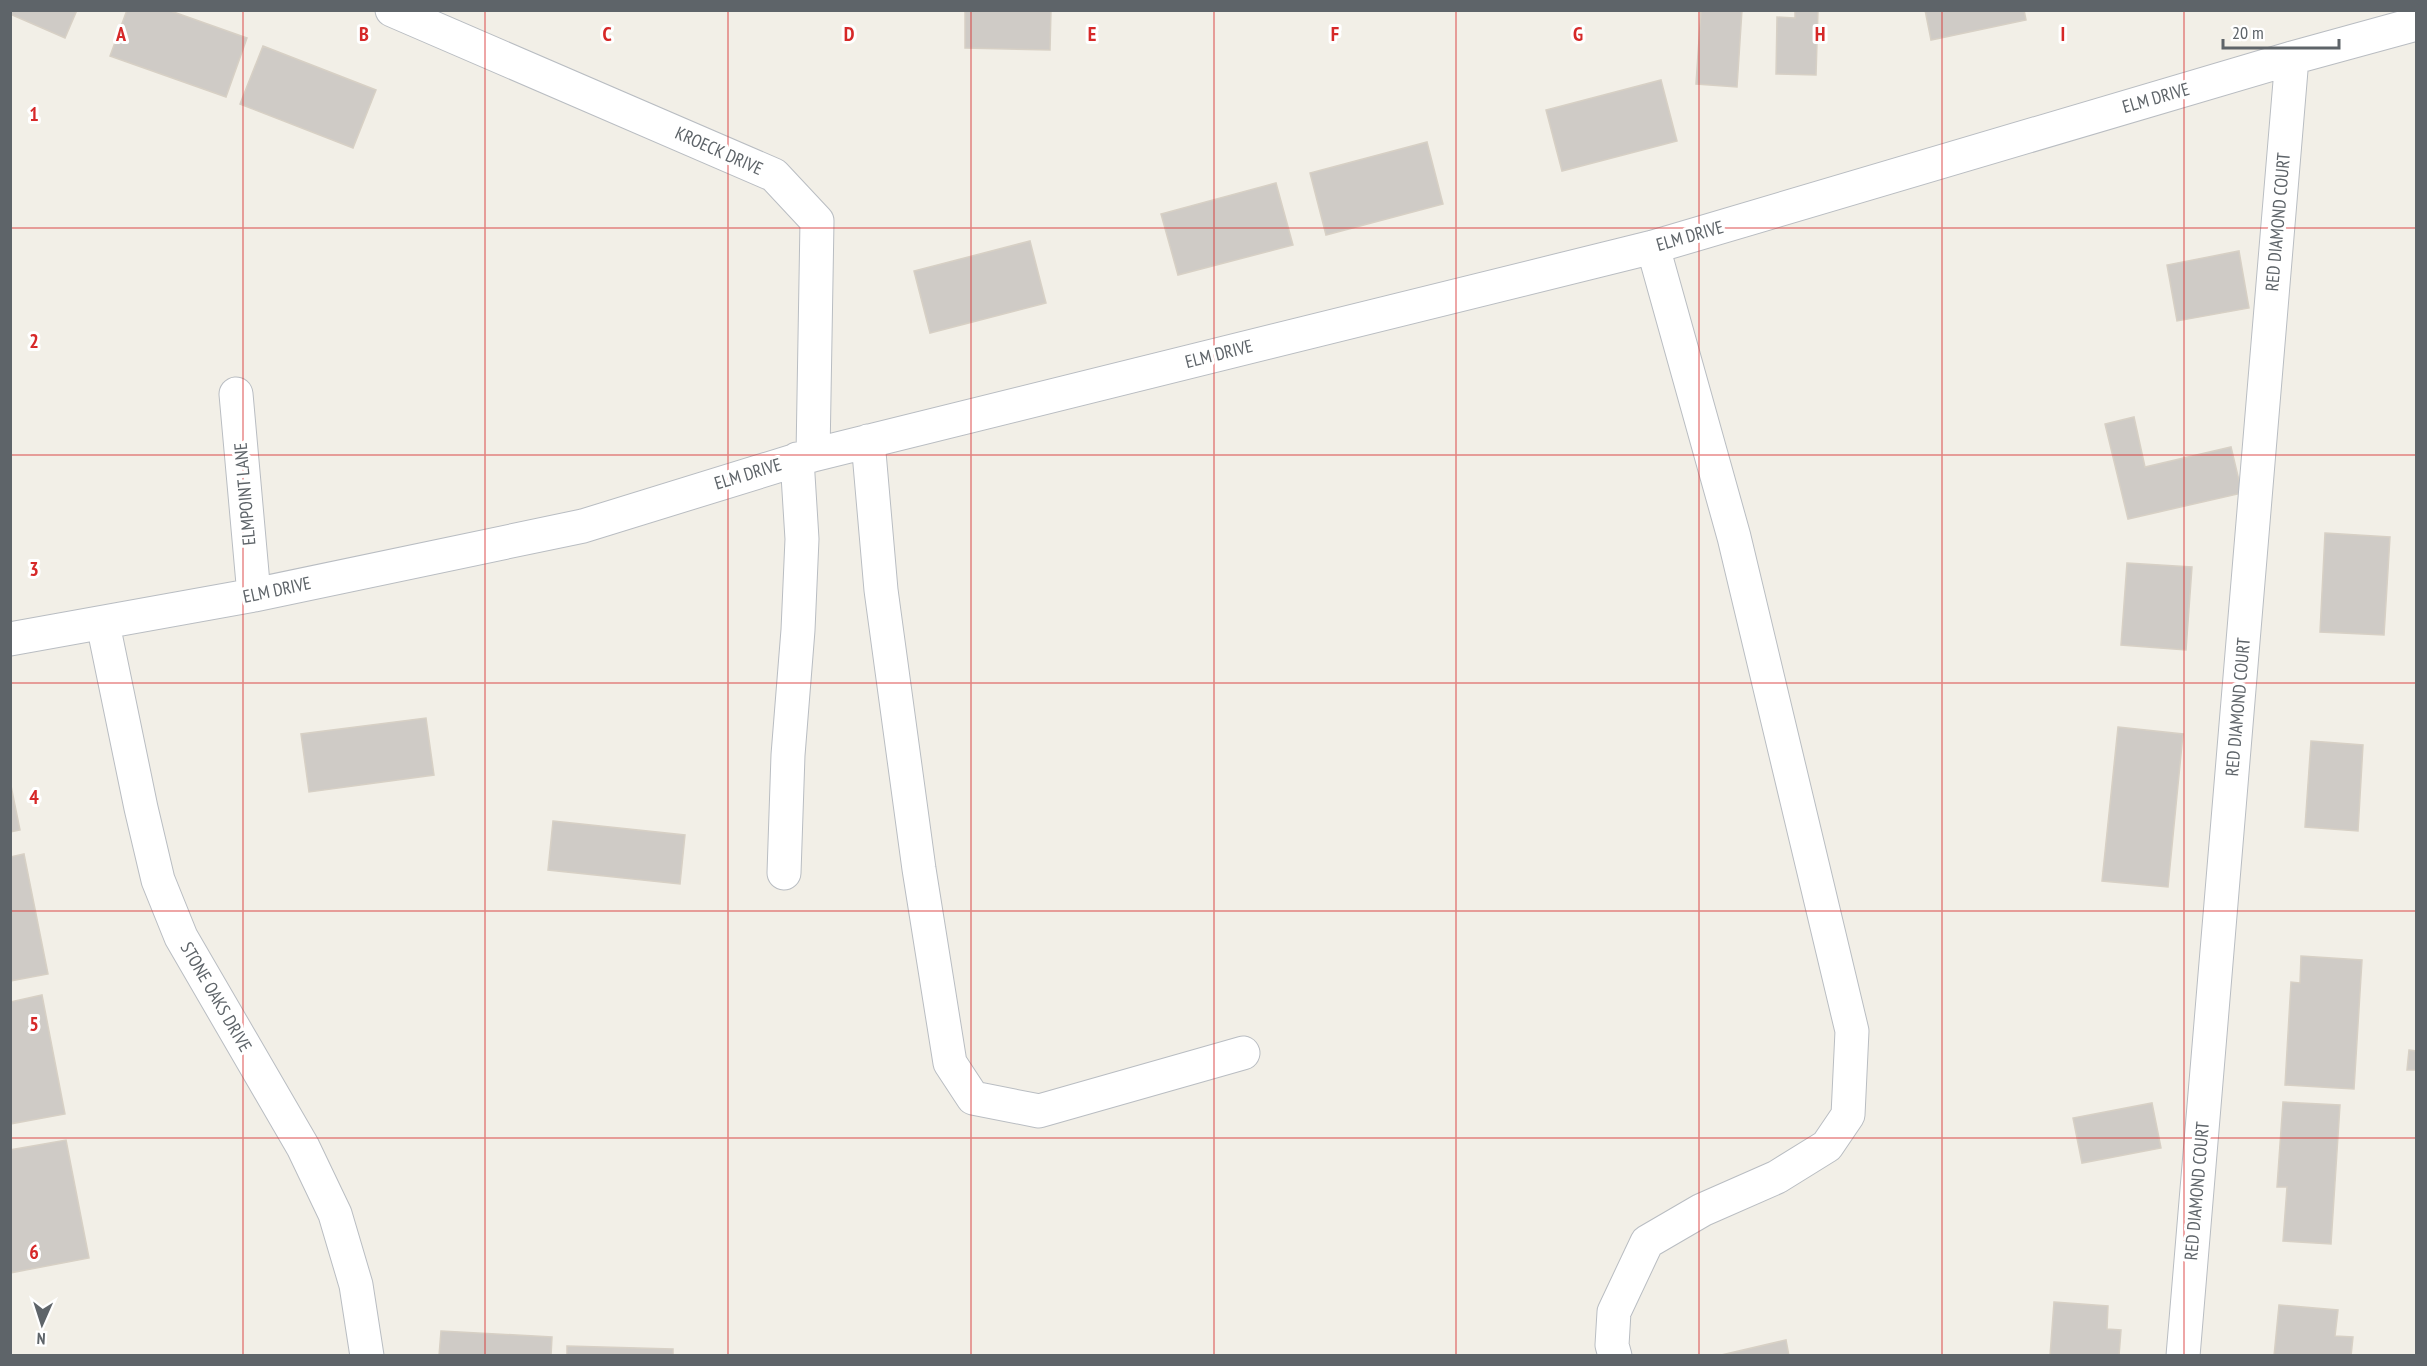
<svg xmlns="http://www.w3.org/2000/svg" width="2427" height="1366" font-family="'PT Sans Narrow',sans-serif">
<style>
.building{fill:#cfcbc6;stroke:#d7d0c5;stroke-width:1.5}
.lines{fill:none;stroke-linecap:round;stroke-linejoin:round}
.minor-casing{stroke:#b9bdc2;stroke-width:35}
.minor{stroke:#fff;stroke-width:33}
.grid{fill:none;stroke:#d62828;stroke-width:1.5;stroke-opacity:0.55}
.labels{text-anchor:middle;stroke-width:6;stroke-linejoin:round;paint-order:stroke}
.street-label{font-size:18px;fill:#5e6469;stroke:#fff}
.grid-label{font-size:20px;text-anchor:middle;font-weight:bold;fill:#d62828;stroke:#fff;stroke-width:6;stroke-linejoin:round;paint-order:stroke}
</style>
<rect width="100%" height="100%" fill="#f2efe7"/>
<!-- building -->
<path class="building" d="M10,10h67l-12,28 -55,-24z
M127,10h41l79,28 -21,59 -116,-41z
M965,10h86l-1,40 -85,-2z
M1701,10h41l-5,77 -41,-3z
M1795,10h23l-2,65 -40,-1 1,-57 18,1z
M1925,10h99l2,10 -95,20z
M263,46l113,44 -23,58 -113,-44z
M1661,80l16,61 -115,30 -16,-61z
M1427,142l16,62 -117,31 -16,-62z
M1276,183l17,62 -115,30 -17,-61z
M1030,241l16,62 -116,30 -16,-62z
M2239,251l10,57 -72,13 -10,-56z
M2134,417l11,50 86,-20 11,46 -114,26 -23,-95z
M2325,533l65,4 -6,98 -64,-3z
M2127,563l65,4 -6,83 -65,-5z
M426,718l8,57 -125,17 -8,-58z
M2118,727l65,7 -15,153 -66,-6z
M2311,741l52,4 -5,86 -53,-4z
M10,781l10,49 -10,2z
M553,821l132,14 -5,49 -132,-14z
M24,854l24,120 -38,7v-124z
M2301,956l61,4 -8,129 -69,-4 6,-103 9,1z
M42,995l23,119 -55,10v-122z
M2409,1050l7,1v19h-9z
M2283,1102l57,3 -9,139 -48,-3 4,-54h-10z
M2152,1103l9,45 -79,15 -9,-45z
M66,1140l23,118 -79,15v-123z
M2054,1302l54,4 -1,23 14,1 -2,26h-69z
M2279,1305l59,5 -3,26 18,1 -2,19h-77z
M441,1331l111,6 -1,19h-112z
M1786,1340l3,16h-72z
M567,1346l106,3v7h-106z"/>
<g class="lines">
<!-- minor casing -->
<g class="minor-casing">
<path id="minor" d="M392,10l382,165 43,46 -4,234
M236,394l18,201
M868,441l13,149 38,279 31,194 23,35 66,13 204,-58
M103,624l38,184 17,72 23,57 122,210 32,67 21,71 11,71
M10,639l244,-44 329,-69 230,-71 840,-208 639,-189 124,-34
M784,873l4,-118 10,-125 4,-91 -5,-80
M1615,1356l-3,-11 2,-33 33,-70 55,-32 75,-33 50,-31 21,-31 4,-84 -118,-494 -81,-290
M2183,1356l109,-1298"/>
</g>
<!-- minor -->
<use href="#minor" class="minor"/>
</g>
<!-- grid -->
<path class="grid" d="M243,10v1346M485,10v1346M728,10v1346M971,10v1346M1214,10v1346M1456,10v1346M1699,10v1346M1942,10v1346M2184,10v1346M10,228h2406M10,455h2406M10,683h2406M10,911h2406M10,1138h2406"/>
<g class="labels">
<!-- street labels -->
<g class="street-label">
<text transform="translate(2156 98) rotate(-16)" y="6">ELM DRIVE</text>
<text transform="translate(719 151) rotate(24)" y="6">KROECK DRIVE</text>
<text transform="translate(2278 222) rotate(-85)" y="6">RED DIAMOND COURT</text>
<text transform="translate(1690 236) rotate(-16)" y="6">ELM DRIVE</text>
<text transform="translate(1219 354) rotate(-14)" y="6">ELM DRIVE</text>
<text transform="translate(748 474) rotate(-17)" y="6">ELM DRIVE</text>
<text transform="translate(245 494) rotate(-95)" y="6">ELMPOINT LANE</text>
<text transform="translate(277 590) rotate(-12)" y="6">ELM DRIVE</text>
<text transform="translate(2238 707) rotate(-85)" y="6">RED DIAMOND COURT</text>
<text transform="translate(216 997) rotate(60)" y="6">STONE OAKS DRIVE</text>
<text transform="translate(2197 1191) rotate(-85)" y="6">RED DIAMOND COURT</text>
</g>
</g>
<g class="grid-label">
<text x="121" y="41">A</text>
<text x="364" y="41">B</text>
<text x="607" y="41">C</text>
<text x="849" y="41">D</text>
<text x="1092" y="41">E</text>
<text x="1335" y="41">F</text>
<text x="1578" y="41">G</text>
<text x="1820" y="41">H</text>
<text x="2063" y="41">I</text>
<text x="34" y="121">1</text>
<text x="34" y="348">2</text>
<text x="34" y="576">3</text>
<text x="34" y="804">4</text>
<text x="34" y="1031">5</text>
<text x="34" y="1259">6</text>
</g>
<!-- border -->
<rect width="2427" height="1366" fill="none" stroke="#5e6469" stroke-width="24"/>
<!-- north arrow -->
<g transform="translate(42 1324) rotate(183)" stroke="#ffffff" stroke-width="4.5" paint-order="stroke">
<path d="M0-4.5L10 22L0 15L-10 22Z" fill="#5e6469"/>
<text y="-9" font-size="16" font-weight="bold" text-anchor="middle" fill="#5e6469">N</text>
</g>
<!-- scale -->
<path d="M2223 39v9h116v-9" fill="none" stroke="#5e6469" stroke-width="3"/>
<text x="2232" y="39" font-size="18" fill="#5e6469" stroke="#ffffff" stroke-width="4.5" paint-order="stroke">20 m</text>
</svg>
